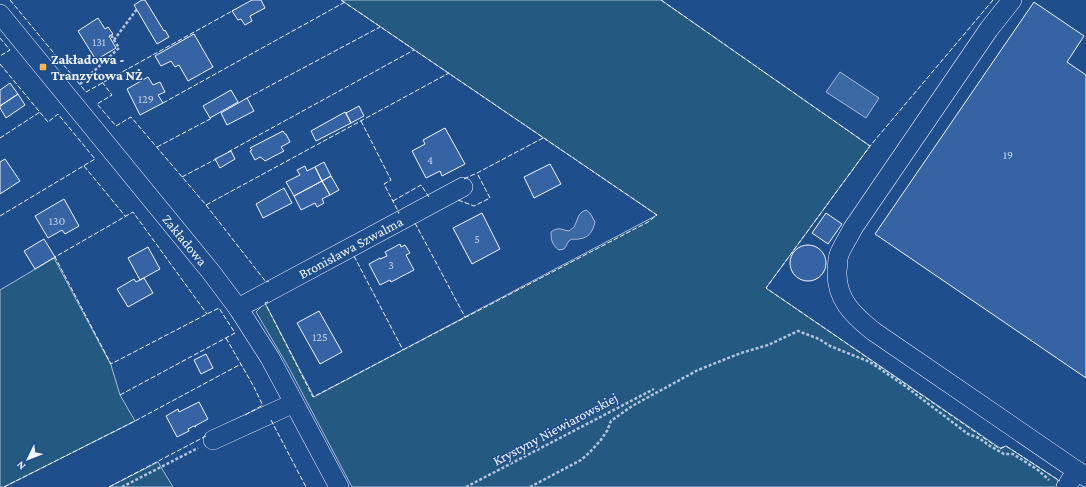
<svg xmlns="http://www.w3.org/2000/svg" width="1086" height="487" font-family="'Crimson Pro',serif">
<style>
.green{fill:#245a82;stroke:#a8bbd7}
.water{fill:#3b69a3;stroke:#a8bbd7}
.building{fill:#3563a3;stroke:#f2f6ff}
.lines{fill:none;stroke-linecap:round;stroke-linejoin:round}
.minor-casing{stroke:#f2f6ff;stroke-width:20}
.path{stroke:#b3c4dc;stroke-width:2.5;stroke-dasharray:3 2;stroke-linecap:butt}
.minor{stroke:#1f4e8c;stroke-width:19}
.fence{stroke:#f2f6ff;stroke-width:1;stroke-dasharray:5 2;stroke-linecap:butt}
.poi-dot{fill:#ffb74d;stroke:#1f4e8c;stroke-width:1.5}
.labels{text-anchor:middle;stroke-width:3;stroke-linejoin:round;paint-order:stroke}
.number-label{font-size:12px;fill:#c3d1e8}
.poi-label{font-size:14px;font-weight:bold;fill:#f2f6ff;stroke:#1f4e8c;text-anchor:start}
.street-label{font-size:14px;fill:#f2f6ff;stroke:#1f4e8c}
</style>
<rect width="100%" height="100%" fill="#1f4e8c"/>
<!-- green -->
<path class="green" d="M341,0h320l209,146 -104,142 234,160 6,-2 52,34 -1,7h-705l-63,-119 -33,-56 9,-9 49,94 343,-182z
M54,258l57,107 9,30 15,26 -131,66h-4v-197z
M158,462l15,25h-64z"/>
<!-- water -->
<path class="water" d="M840,72l39,26 -13,20 -40,-26z
M586,210l4,3 5,9c-2,9 -6,16 -16,17 -4,1 -7,-1 -10,2 -2,2 -3,6 -5,8l-5,1c-7,-5 -8,-10 -8,-18 8,-6 10,-2 18,-1 1,-1 4,-3 5,-4 4,-7 3,-14 12,-17z"/>
<!-- building -->
<path class="building" d="M142,0h3l19,31 1,-1 4,7 -12,7 -23,-39z
M252,0h9l4,8 -15,8 2,5 -7,4 -4,-6 -3,1 -6,-9z
M1034,2l50,34 -17,26 19,13v303l-211,-144z
M98,18l7,11 3,-2 5,7 -4,2 7,12 -20,12 -18,-29z
M194,34l19,33 -25,14 -9,-16 -4,2 -4,-6 -10,5 -6,-10z
M148,77l5,8 7,-3 5,10 -7,3 5,8 -23,12 -13,-26z
M10,83l8,11 -18,12v-16z
M231,90l7,12 -28,16 -7,-12z
M18,94l7,11 -19,13 -6,-10v-2z
M247,98l7,13 -27,14 -6,-12z
M359,106l5,10 -13,7 -5,-10z
M345,112l6,11 -35,18 -5,-10z
M445,128l20,36 -23,12 -2,-5 -14,7 -14,-27 13,-7 -2,-4z
M283,131l2,3h1l4,8 -9,5 3,4 -19,10 -2,-2 -3,-2 -5,3 -5,-9 2,-1 -2,-2z
M231,151l4,8 -15,9 -5,-9z
M5,159l15,22 -20,13v-32z
M324,162l7,14 -9,5 -7,-14z
M550,164l11,20 -27,14 -10,-21z
M305,166l2,5 8,-4 7,14 -28,15 -8,-14 14,-7 -3,-5z
M331,176l8,14 -9,5 -8,-14z
M322,181l8,14 -8,4 2,4 -7,4 -2,-4 -14,7 -7,-14z
M284,188l8,15 -29,15 -7,-14z
M64,199l15,27 -14,8 -3,-4 -14,8 -13,-22z
M482,213l18,36 -28,15 -19,-36z
M826,213l16,11 -14,20 -16,-11z
M44,239l11,18 -20,12 -11,-18z
M400,244l1,3 4,-2 5,8 -4,2 8,15 -23,12 -1,-2 -10,5 -11,-21 11,-6v1l7,-3 -2,-4z
M790 263a18 18 0 1 1 36 0a18 18 0 1 1-36 0Z
M148,247l12,22 -20,11 -12,-22z
M144,278l9,15 -25,14 -11,-18 17,-10 2,3z
M319,311l23,41 -22,12 -23,-41z
M206,354l7,14 -12,6 -7,-14z
M199,402l9,17 -13,7 1,1 -2,-1 -6,3 1,2 -12,6 -11,-21 12,-7 1,3z"/>
<g class="lines">
<!-- minor casing -->
<g class="minor-casing">
<g id="minor">
<path d="M1012,0l-23,29 -136,199c-3,7 -12,20 -14,27 -2,5 -1,11 -2,16 -1,28 16,44 36,60l213,146"/>
<path id="s1" d="M0,14l211,258 27,36 32,50 69,129"/>
<path id="s2" d="M238,308l225,-121"/>
<path d="M213,440l81,-37"/>
<path d="M1066,487l11,-16"/>
</g>
</g>
<!-- path -->
<path class="path" d="M114,40l23,-31
M80,84l39,-36 -8,-13
M122,487l76,-39
M466,487l188,-98
M530,487l51,-27 9,-8 10,-11 7,-10 4,-10 21,-15 66,-36 43,-17 27,-8 30,-14 21,8 11,7 40,16 35,24 63,48 11,4 11,8 14,8h9l25,16 11,10"/>
<!-- minor -->
<use href="#minor" class="minor"/>
<!-- fence -->
<path class="fence" d="M10,0l76,92 148,-82
M661,0l209,146
M993,0l-123,146 -104,142 234,161 6,-3 54,35
M0,38l10,12 -10,6
M0,64l48,58 10,-8 37,45 -95,57
M102,82l10,13 -15,9 19,22 15,-9 75,88 60,77 3,-1
M247,98l133,-71
M163,103l182,-101
M361,121l30,59 -7,4 15,29h-1
M0,138l40,-26
M157,147l55,-29
M228,152l186,-102
M84,166l42,51
M182,177l36,-19
M464,179l13,-6
M458,200l16,6 16,-8 -13,-25 66,-35
M393,201l28,-16 8,12
M206,205l243,-132
M415,223l50,94
M354,256l49,94
M268,302l-3,1 48,94 335,-175 9,-7 -316,-215
M226,338l28,49 9,19
M120,395l115,-62 -16,-25 -12,6 -96,50 -56,-107 78,-45 74,102
M245,415l18,-10
M271,420l35,67
M4,487l131,-66 106,-57
M109,487l97,-51"/>
</g>
<!-- markers -->
<rect class="poi-dot" x="39" y="63" width="8" height="8" rx="2"/>
<g class="labels">
<!-- number labels -->
<g class="number-label">
<text x="99" y="46">131</text>
<text x="146" y="103">129</text>
<text x="1008" y="159">19</text>
<text x="430" y="164">4</text>
<text x="57" y="225">130</text>
<text x="477" y="243">5</text>
<text x="391" y="269">3</text>
<text x="320" y="341">125</text>
</g>
<!-- poi labels -->
<g class="poi-label">
<text x="51" y="64">Zakładowa -<tspan x="51" dy="16">Tranzytowa NŻ</tspan></text>
</g>
<!-- street labels -->
<g class="street-label">
<text dy="5" stroke="none"><textPath href="#s1" startOffset="292">Zakładowa</textPath></text>
<text dy="5" stroke="none"><textPath href="#s2" startOffset="128">Bronisława Szwalma</textPath></text>
<text transform="translate(555 429) rotate(-28)" y="5">Krystyny Niewiarowskiej</text>
</g>
</g>
<!-- north arrow -->
<g transform="translate(28 459) rotate(227)" stroke="#1f4e8c" stroke-width="3" paint-order="stroke">
<path d="M0-3L7 15L0 10L-7 15Z" fill="#f2f6ff"/>
<text y="-6" font-size="11" font-weight="bold" text-anchor="middle" fill="#f2f6ff">N</text>
</g>
</svg>
